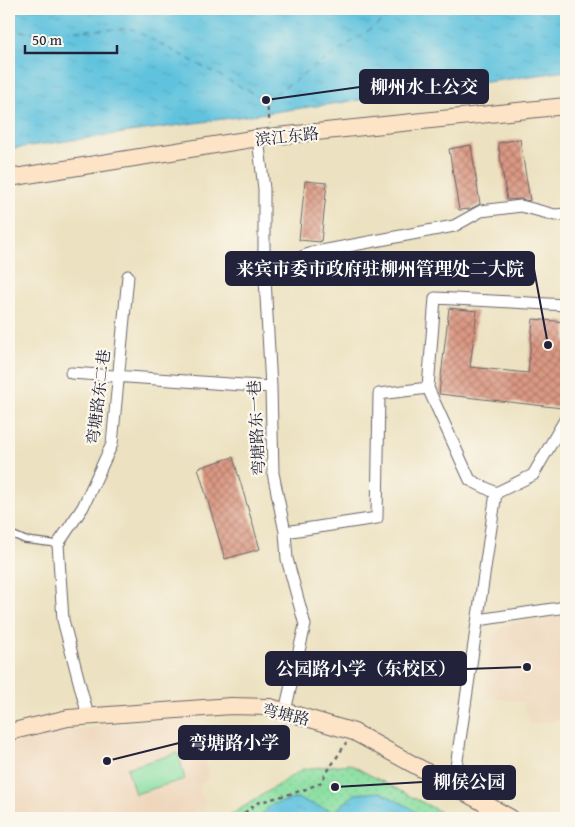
<svg xmlns="http://www.w3.org/2000/svg" width="575" height="827" font-family="'Gentium Book Plus','Noto Serif SC',serif">
<style>
.built{fill:#eed7bb}
.grass{fill:url(#grass-dots);stroke:#56806e}
.pitch{fill:#8adfa2;stroke:#56806e}
.water{fill:url(#water-ripples);stroke:#41728c}
.lines{fill:none;stroke-linecap:round;stroke-linejoin:round}
.ferry{stroke:#385a74;stroke-width:1;stroke-dasharray:6 5;stroke-linecap:butt}
.building{fill:url(#building-cross-hatch)}
.lane-casing{stroke:#69656a;stroke-width:8}
.street-casing{stroke:#69656a;stroke-width:13}
.secondary-casing{stroke:#69656a;stroke-width:18}
.path{stroke:#69656a;stroke-width:2.5;stroke-dasharray:4 4;stroke-linecap:butt}
.lane{stroke:#fff;stroke-width:5.5}
.street{stroke:#fff;stroke-width:11}
.secondary{stroke:#fee4c6;stroke-width:16}
.labels{text-anchor:middle;stroke-width:4.5;stroke-linejoin:round;paint-order:stroke}
.street-label{font-size:16px;fill:#22223b;stroke:#fbf7ec}
.leader{fill:none;stroke:#22223b;stroke-width:2}
.callout-dot{fill:#22223b;stroke:#fbf7ec;stroke-width:2}
.callout{fill:#22223b;stroke:#22223b;stroke-width:2}
.callout-label{font-size:18px;text-anchor:middle;font-weight:bold;fill:#fff}
</style>
<defs>
<pattern id="grass-dots" width="8" height="8" patternUnits="userSpaceOnUse" patternTransform="scale(1.25)"><rect width="8" height="8" fill="#8adfa2"/><path d="M2 2h.1M6 6h.1" fill="none" stroke="#77bf8c" stroke-width="1.8" stroke-linecap="round"/></pattern>
<pattern id="water-ripples" width="26" height="14" patternUnits="userSpaceOnUse" patternTransform="scale(1.25)"><rect width="26" height="14" fill="#60c3de"/><path d="M2 4q2-2 4 0t4 0M15 11q2-2 4 0t4 0" fill="none" stroke="#53a7bf"/></pattern>
<pattern id="building-cross-hatch" width="8" height="8" patternUnits="userSpaceOnUse" patternTransform="scale(1.25)"><rect width="8" height="8" fill="#db9983"/><path d="M0 0l8 8M0 8l8-8" fill="none" stroke="#b17c6c"/></pattern>
</defs>
<rect width="100%" height="100%" fill="#fbf7ec"/>
<filter id="ink" filterUnits="userSpaceOnUse"><feTurbulence type="fractalNoise" baseFrequency=".02" numOctaves="2"/><feDisplacementMap in="SourceGraphic" scale="10" xChannelSelector="R" yChannelSelector="G"/><feConvolveMatrix kernelMatrix="1 2 1 2 8 2 1 2 1" color-interpolation-filters="sRGB"/></filter>
<filter id="wash" filterUnits="userSpaceOnUse"><feTurbulence type="fractalNoise" baseFrequency=".0096" numOctaves="4" result="noise"/><feDisplacementMap in="SourceGraphic" scale="20" xChannelSelector="R" yChannelSelector="G"/><feGaussianBlur stdDeviation="1.12" result="paint"/><feColorMatrix in="noise" values="0 0 0 0 0 0 0 0 0 0 0 0 0 0 0 0 0 1.4 0 .05"/><feComposite in="paint" operator="in"/></filter>
<g filter="url(#wash)">
<rect width="100%" height="100%" fill="#ece1c0"/>
<!-- built -->
<path class="built" d="M566,614v105l-36,5 -7,-22 -39,-5 9,-60 13,-12z
M192,718l18,59 -11,8 9,33h-196l-3,-10v-63l40,-11 54,-9z"/>
<!-- grass -->
<path class="grass" d="M349,764l103,54h-226l77,-49z"/>
<!-- pitch -->
<path class="pitch" d="M178,753l7,26 -50,15 -8,-26z"/>
<!-- water -->
<path class="water" d="M9,9h557v62l-557,78z
M380,792l29,15 14,11h-165l13,-13 25,-7 38,14 21,-18z"/>
<g class="lines">
<!-- ferry -->
<path class="ferry" d="M9,32l123,-3 134,71 134,-91"/>
</g>
<g id="blocks">
<!-- building -->
<path class="building" d="M520,139l10,62 -10,-2 -13,1 -9,-57z
M471,145l9,59 -10,5 -11,1 -10,-61z
M305,181l22,2 -6,59 -22,-2z
M449,308l28,3 -7,56 58,6 5,-54 33,3v51l-4,35 -123,-14z
M233,457l27,92 -35,10 -27,-91z"/>
</g>
</g>
<g filter="url(#ink)">
<use href="#blocks" fill-opacity="0" stroke="#69656a" stroke-width="1"/>
<g class="lines">
<!-- lane casing -->
<g class="lane-casing">
<path id="lane" d="M9,533l16,7 33,4"/>
</g>
<!-- street casing -->
<g class="street-casing">
<path id="street" d="M258,138l6,51v72l7,126 2,86 12,59 2,27 18,66 -20,86
M265,273l46,-20 143,-27 27,-15 40,-5 34,9 11,-1
M71,373l200,14
M496,493l-26,-13 -42,-92 7,-90 131,7
M496,493l37,-18 33,-57
M285,532l92,-14 2,-124 49,-6
M478,620l88,-13
M88,716l-25,-96 -5,-76 25,-37 29,-63 16,-168
M448,784l8,-17 40,-274"/>
</g>
<!-- secondary casing -->
<g class="secondary-casing">
<path id="secondary" d="M9,178l249,-40 308,-32
M9,732l59,-14 163,-12 39,1 84,25 157,86"/>
</g>
<!-- path -->
<path class="path" d="M266,100l4,24
M238,818l19,-15 47,-13 16,-7 26,-40"/>
<!-- lane -->
<use href="#lane" class="lane"/>
<!-- street -->
<use href="#street" class="street"/>
<!-- secondary -->
<use href="#secondary" class="secondary"/>
</g>
</g>
<g class="labels">
<!-- street labels -->
<g class="street-label">
<text transform="translate(287 136) rotate(-6)" y="6">滨江东路</text>
<text transform="translate(98 397) rotate(-83)" y="6">弯塘路东二巷</text>
<text transform="translate(256 428) rotate(-93)" y="6">弯塘路东一巷</text>
<text transform="translate(286 714) rotate(13)" y="6">弯塘路</text>
</g>
</g>
<!-- callouts -->
<path class="leader" d="M266 100L360 87M548 345L534 269M527 667L466 669M107 761L179 743M335 787L423 782"/>
<g class="callout-dot">
<circle cx="266" cy="100" r="5"/>
<circle cx="548" cy="345" r="5"/>
<circle cx="527" cy="667" r="5"/>
<circle cx="107" cy="761" r="5"/>
<circle cx="335" cy="787" r="5"/>
</g>
<g class="callout">
<rect x="360" y="70" width="128" height="33" rx="5"/>
<rect x="226" y="252" width="308" height="33" rx="5"/>
<rect x="266" y="652" width="200" height="33" rx="5"/>
<rect x="179" y="726" width="110" height="33" rx="5"/>
<rect x="423" y="766" width="92" height="33" rx="5"/>
</g>
<g class="callout-label">
<text x="424" y="93">柳州水上公交</text>
<text x="380" y="275">来宾市委市政府驻柳州管理处二大院</text>
<text x="366" y="675">公园路小学（东校区）</text>
<text x="234" y="749">弯塘路小学</text>
<text x="469" y="788">柳侯公园</text>
</g>
<!-- margin -->
<rect width="575" height="827" fill="none" stroke="#fbf7ec" stroke-width="30"/>
<!-- scale -->
<path d="M25 45v8h92v-8" fill="none" stroke="#22223b" stroke-width="2.5"/>
<text x="32" y="45" font-size="15" fill="#22223b" stroke="#fbf7ec" stroke-width="4" paint-order="stroke">50 m</text>
</svg>
